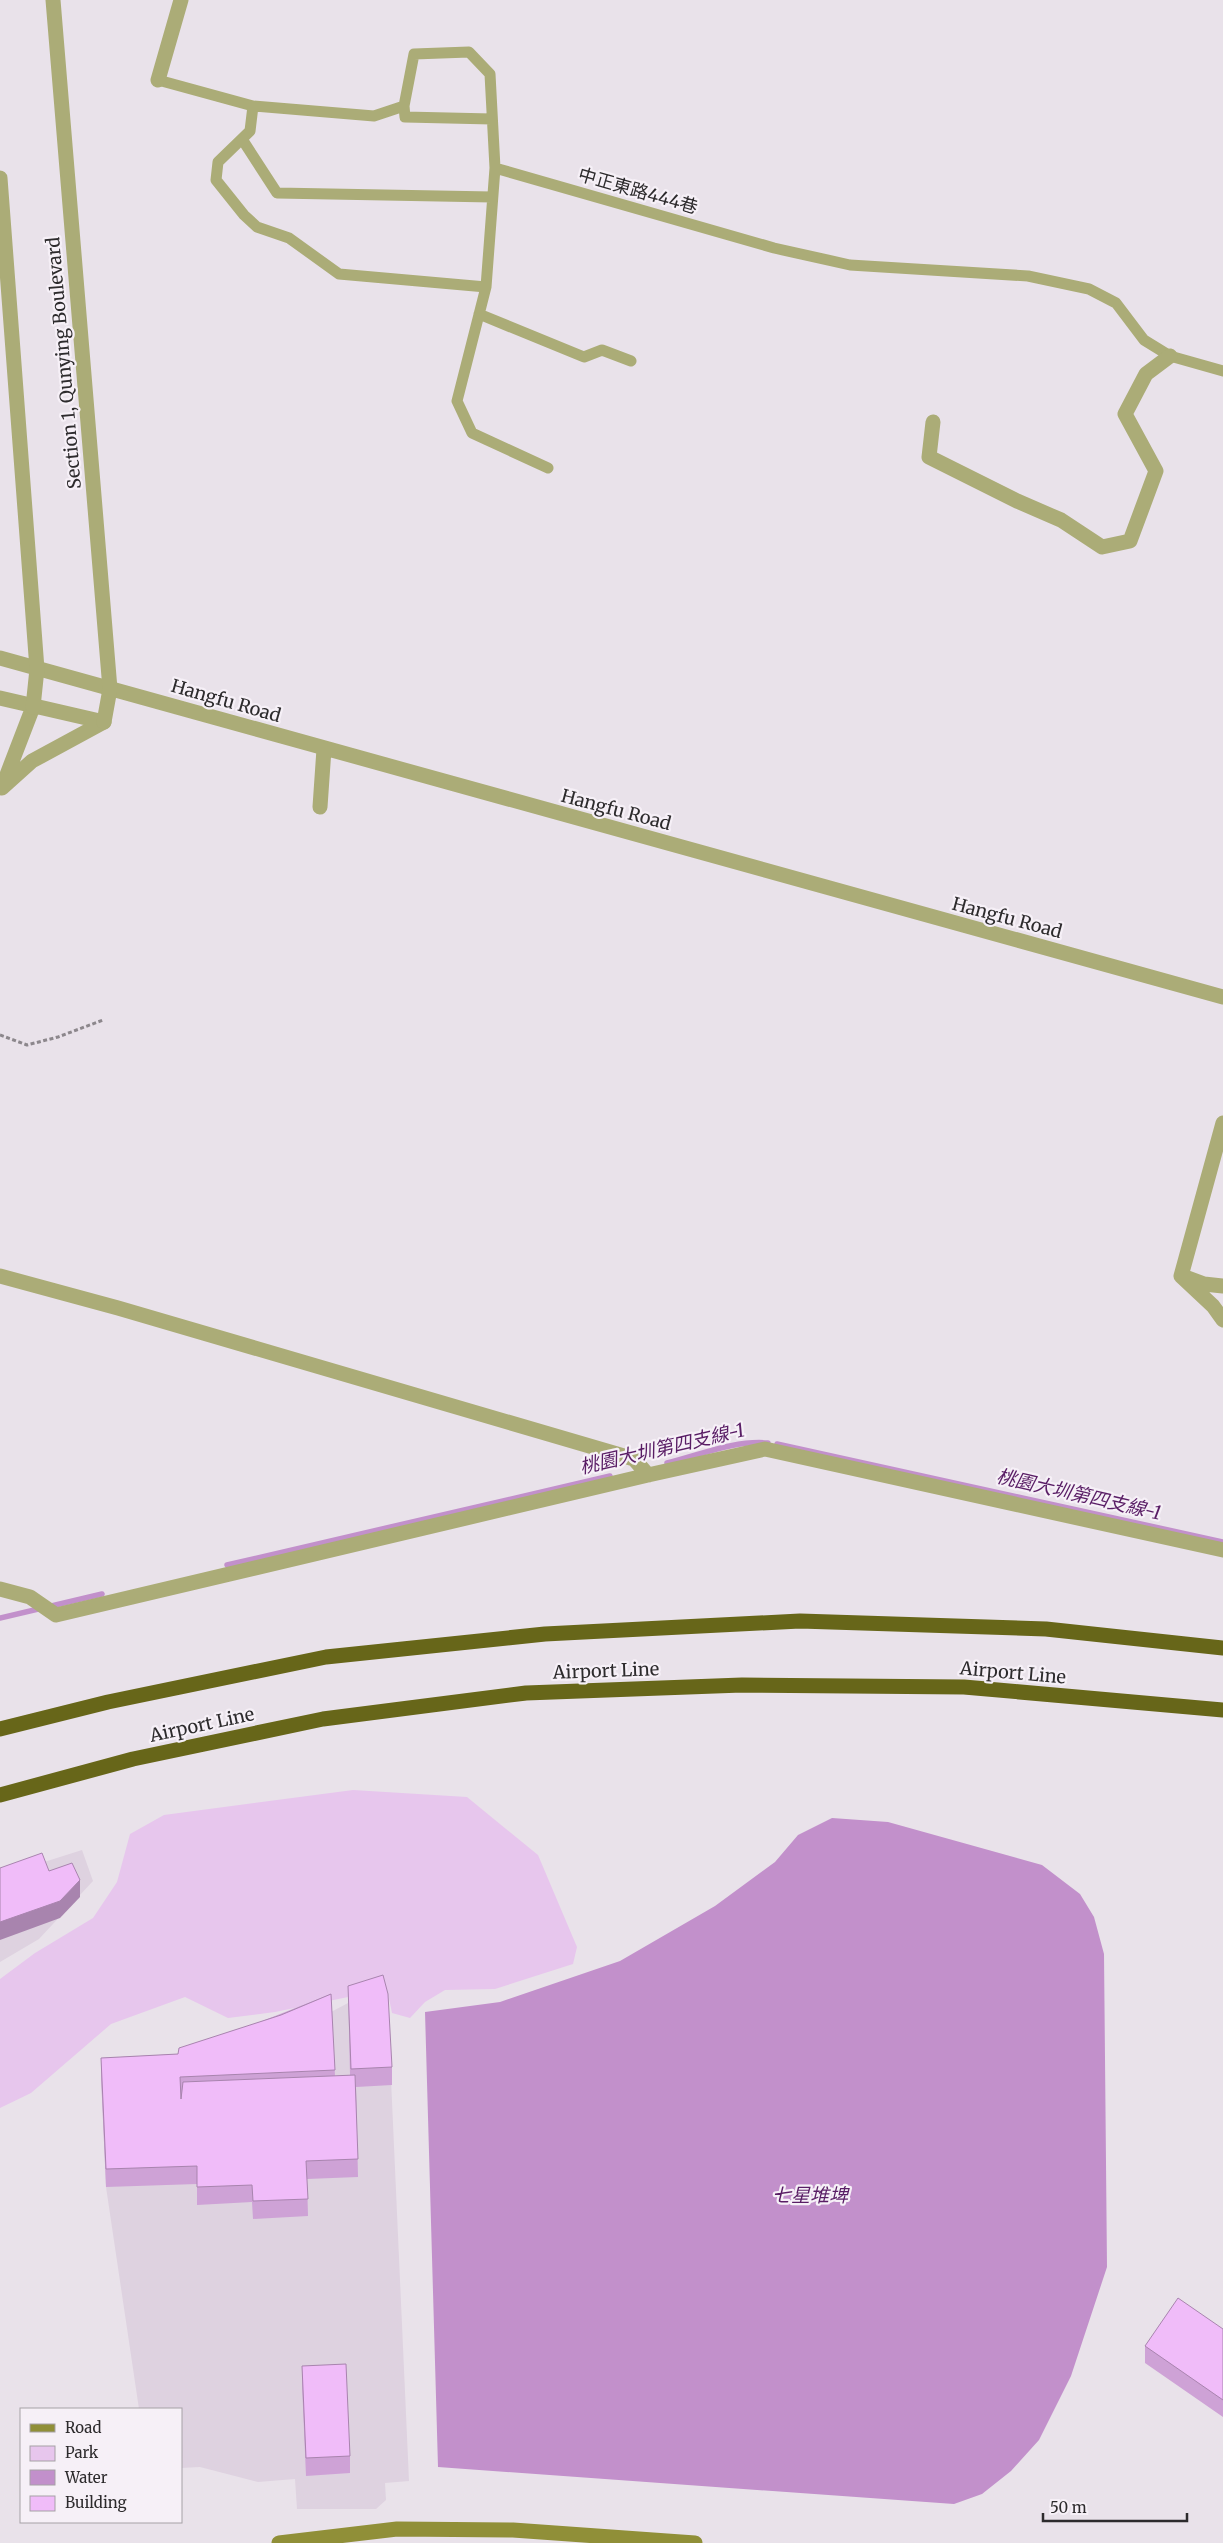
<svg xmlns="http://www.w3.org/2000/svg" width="1223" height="2543" font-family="Merriweather,'Noto Sans TC',serif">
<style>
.built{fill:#ded2e0}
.green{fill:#e7c6ed}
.water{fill:#c290cb}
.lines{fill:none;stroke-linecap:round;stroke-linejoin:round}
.stream{stroke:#c290cb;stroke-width:5.5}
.path{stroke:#8c878c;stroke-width:3;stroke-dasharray:4 2.5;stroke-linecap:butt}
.service{stroke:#abac77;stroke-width:11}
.minor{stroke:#abac77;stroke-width:15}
.tertiary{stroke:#abac77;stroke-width:15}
.secondary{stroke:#908f38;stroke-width:15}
.motorway{stroke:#676619;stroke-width:15}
.wall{fill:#cea2d6}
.shaded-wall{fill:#a884ae}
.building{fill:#f0bcf9;stroke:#a884ae}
.labels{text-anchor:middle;stroke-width:4.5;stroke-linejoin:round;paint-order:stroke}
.street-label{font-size:18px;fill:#2d2b2d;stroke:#f6f0f7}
.water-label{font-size:19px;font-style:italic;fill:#591d65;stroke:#f6f0f7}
</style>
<rect width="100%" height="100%" fill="#e9e2ea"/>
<!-- built -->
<path class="built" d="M82,1850l11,31 -54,58 -39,23v-86z
M383,1993l5,19 21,469 -24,2 1,17 -10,9h-79l-2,-30 -37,3 -58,-15 -19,1v-59h-42l-33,-222 -5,-111 77,-4 153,-60 17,-9z"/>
<!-- green -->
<path class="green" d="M353,1790l114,7 71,58 39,92 -4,17 -78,25 -50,1 -20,12 -15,16 -18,-5 -5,-24 -112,23 -47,6 -43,-21 -74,27 -80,69 -31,15v-129l35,-26 58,-35 24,-36 13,-48 34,-19z"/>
<!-- water -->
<path class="water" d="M832,1818l56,4 154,43 38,29 14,23 10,37 3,313 -36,109 -32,64 -28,31 -29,23 -28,10 -516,-37 -13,-455 75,-10 120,-41 95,-55 60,-44 23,-27z"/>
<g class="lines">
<!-- stream -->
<path class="stream" d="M777,1444l446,98
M667,1463c33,-8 67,-23 101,-20
M227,1565l383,-89
M0,1618l102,-24"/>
<!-- path -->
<path class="path" d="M0,1035l27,10 31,-8 45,-17"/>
<!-- service -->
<path class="service" d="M158,80l95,26 121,10 30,-10 10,-52 55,-2 21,22 5,94 279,80 76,17 178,11 61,13 27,14 28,37 26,16 53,15
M253,106l-3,25 -32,31 -2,18 28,35 13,12 32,11 50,36 147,13
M404,106l1,11 87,2
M242,139l35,54 215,4
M495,168l-9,119 -29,114 15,32 76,35
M479,314l105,43 18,-7 29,11"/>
<!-- minor -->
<path class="minor" d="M158,80l23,-80
M933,422l-4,35 88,44 44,19 41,27 28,-6 26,-70 -31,-57 21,-40 24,-18
M0,658l1223,339
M0,698l104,24
M3,785l30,-78
M2,788l30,-27 72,-39
M320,807l4,-58
M1223,1123l-42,153 32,30 10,14
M0,1276l118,32 516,151 14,16
M1185,1277l19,7 19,2
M0,1589l30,8 26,18 592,-140 117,-26 458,101"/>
<!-- tertiary -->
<path class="tertiary" d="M53,0l57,689 -6,33
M0,178l37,491 -4,38"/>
<!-- secondary -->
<path class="secondary" d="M279,2543l118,-14 116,1 182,13"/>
<!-- motorway -->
<path class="motorway" d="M0,1729l108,-27 218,-45 219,-23 255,-13 246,8 177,19
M0,1795l133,-36 190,-40 203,-26 216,-8 222,2 259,23"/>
</g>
<!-- wall -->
<path class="wall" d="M348,1986l44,81v18l-36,2 2,90 -51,2 1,37 -55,3 -1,-17 -55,3v-21l-91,3 -5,-111v-18l77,-4 153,-60 4,82 15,-1z
M1223,2329v88l-78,-54v-17z
M302,2366l48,90v17l-44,3 -4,-92z"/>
<!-- shaded-wall -->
<path class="shaded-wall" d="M80,1880v17l-20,21 -60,22v-18z"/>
<!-- building -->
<path class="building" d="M42,1853l7,18 23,-8 8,17 -20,21 -60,21v-54z
M383,1975l5,19 4,73 -41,2 -3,-83z
M331,1994l4,76 -155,7 1,22 2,-17 172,-7 3,84 -52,2 2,38 -55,2 -1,-16 -55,2v-21l-91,3 -5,-111 77,-4 1,-6 102,-33z
M1178,2298l45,31v71l-78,-54z
M346,2364l4,92 -44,2 -4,-92z"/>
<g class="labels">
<!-- street labels -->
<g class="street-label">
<text transform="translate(638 191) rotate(16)" y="6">中正東路444巷</text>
<text transform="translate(64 363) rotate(-95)" y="6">Section 1, Qunying Boulevard</text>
<text transform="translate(226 701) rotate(16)" y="6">Hangfu Road</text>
<text transform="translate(616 810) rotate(15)" y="6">Hangfu Road</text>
<text transform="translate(1007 918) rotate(15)" y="6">Hangfu Road</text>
<text transform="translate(606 1671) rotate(-2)" y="6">Airport Line</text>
<text transform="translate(1013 1673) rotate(5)" y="6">Airport Line</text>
<text transform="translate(202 1725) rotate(-12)" y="6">Airport Line</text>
</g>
<!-- water labels -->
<g class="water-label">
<text transform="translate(662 1448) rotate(-13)" y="7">桃園大圳第四支線-1</text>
<text transform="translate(1079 1494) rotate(13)" y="7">桃園大圳第四支線-1</text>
<text x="810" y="2202">七星堆埤</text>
</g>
</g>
<!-- legend -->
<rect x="20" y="2408" width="162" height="115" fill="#f6f0f7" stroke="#a6a1a6"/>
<rect x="30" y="2424" width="25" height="8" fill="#908f38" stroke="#a6a1a6"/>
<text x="65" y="2433" font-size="15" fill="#2d2b2d">Road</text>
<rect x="30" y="2446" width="25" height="15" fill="#e7c6ed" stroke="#a6a1a6"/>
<text x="65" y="2458" font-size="15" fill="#2d2b2d">Park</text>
<rect x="30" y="2470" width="25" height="15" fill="#c290cb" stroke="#a6a1a6"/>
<text x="65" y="2483" font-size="15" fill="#2d2b2d">Water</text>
<rect x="30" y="2496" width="25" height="15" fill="#f0bcf9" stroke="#a6a1a6"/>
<text x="65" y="2508" font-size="15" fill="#2d2b2d">Building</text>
<!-- scale -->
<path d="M1043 2513v8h144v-8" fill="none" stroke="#2d2b2d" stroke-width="2.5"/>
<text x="1050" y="2513" font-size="15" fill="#2d2b2d" stroke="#f6f0f7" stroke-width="4" paint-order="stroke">50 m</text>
</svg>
